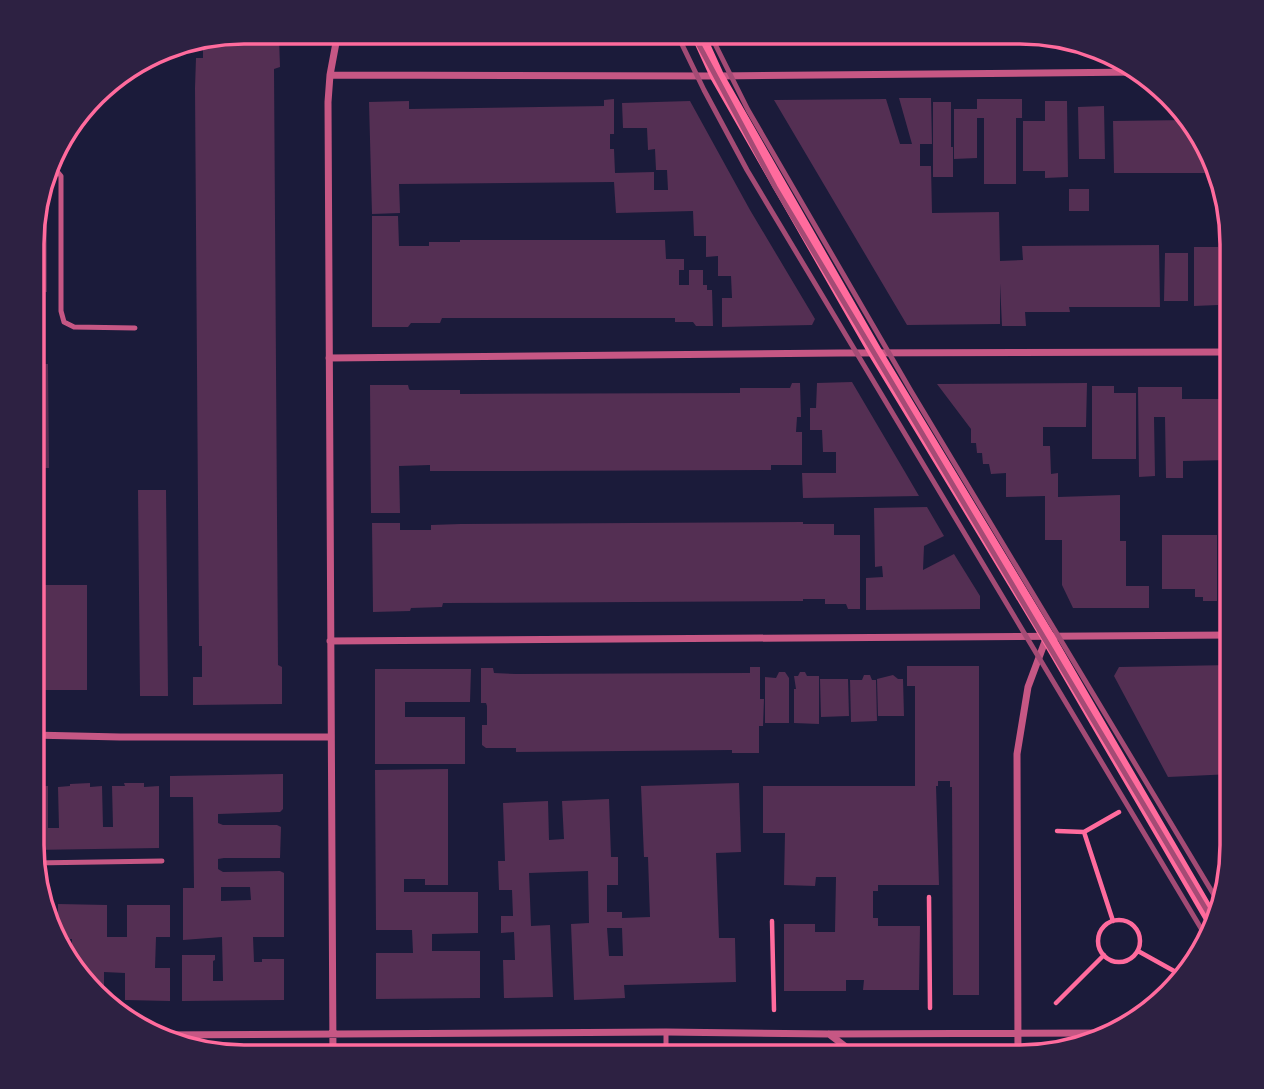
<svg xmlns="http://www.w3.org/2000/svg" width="1264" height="1089" font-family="Commissioner,sans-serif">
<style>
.building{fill:#542f53;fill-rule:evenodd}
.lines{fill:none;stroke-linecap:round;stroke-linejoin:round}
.path{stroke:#ff6b9d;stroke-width:4.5}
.service{stroke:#c65784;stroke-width:5}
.minor{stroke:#c65784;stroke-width:7}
.secondary{stroke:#ff6b9d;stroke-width:14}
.rail{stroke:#a44b75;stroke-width:5}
.rim{fill:none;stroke:#ff6b9d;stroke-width:3.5}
</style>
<rect width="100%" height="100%" fill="#1b1b3a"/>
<!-- building -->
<path class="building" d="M244,32h42v5l-7,1 1,29 -6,2 4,596 4,2v37l-89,1v-28h9v-31h-3l-4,-558 1,-30h7v-20z
M380,32h177v6l-122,2v3l-50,1 -6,-4z
M566,32h89l1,2 -3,9h-87z
M739,32h102v10h-97z
M849,32h16v6h-16z
M877,32h23v5h-23z
M912,32h20v9h-13l-1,-4 -6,-1z
M899,98h32l1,46h-12v22h11l1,47 67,-1 1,49 23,-1 -1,-14 137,-1 1,62h-91l1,5h-45l1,14h-24l-2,-43v41l-93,1 -133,-225 112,-1 14,45h12z
M614,99v35h-4v15h4l1,24 39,-1v18h14l-1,-20h-11l-1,-21 -7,1 -1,-22h-24l-1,-25 68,-2 60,109 65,109 -3,6 -90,2v-29h10l-1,-22h-13v-20l-12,1v-21h-12l-1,-25 -77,2 -2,-31 -215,2 1,29 -28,1 -3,-112 40,-1v8l195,-3v-6z
M977,99h45v19h-6v66h-32v-66h-7v40l-23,1v-50h23z
M1045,101h22l1,76 -23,1v-7h-22v-50h22z
M933,102h18v45h2v30h-20z
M1104,106l1,53h-26l-1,-52z
M1189,120l22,30 6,23h-103l-1,-52z
M43,188h4v104h-14v-76z
M1069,189h20v22h-20z
M372,216h26l1,30h30v-4h31v-2h205l1,19h18v11h-5v15h10v-15h14v15h4v5h5l1,36h-17l-3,-4h-18v-4h-233l-2,5h-29l-3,4h-36z
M1194,247h24v58l-24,1z
M1165,253h23v48h-24z
M1228,262h4v53h-4z
M33,364h15l1,104h-16z
M852,382l53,90 14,24 -116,2 -1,-25h34v-21h-13l-1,-22h-12v-22h6l1,-25z
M792,383h8l1,34h-4l-1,15h6v33h-31v5l-248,1h-93v-6l-31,1 1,47h-29l-1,-128h38l1,4 1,1h50v4l280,-1v-5h50z
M1087,383l-1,44h-43v19h7l1,28 7,-1v24l62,-2v46h6v45h23v22h-76l-11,-23v-45h-17v-44l-39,1v-24l-15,1 -2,-10h-6l-1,-11h-5l-1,-10h-5v-14l-34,-45z
M1092,386h22v7h22v66h-44z
M1138,387h44v12h45l1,61 -45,1v17h-17l-1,-61h-11l1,59 -16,1z
M138,490h28l2,206h-28z
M927,507l17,29 -20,10 -1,24 31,-16 26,42v13l-114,1v-32l17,-1 -1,-11 -7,1 -1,-59z
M803,522v2h31v11h26v74h-12l-2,-5h-21v-5h-22v2l-360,2 -1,4 -31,1 -1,3 -37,1 -1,-89h28v7h31v-5l30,-1z
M1162,535h55v66h-14v-4h-8v-8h-33z
M33,585h54v105h-55z
M1232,665v109l-64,3 -54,-101 5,-9z
M907,666h72v329h-26l-1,-208h-2v-6h-12v5h-2l3,99h-61v6h-5v27h5v8h42l-1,64h-56l1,-10h-18v11h-62v-67h31v8h20l1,-55h-20l-1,9 -31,-1 1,-52h-22v-47h152v-100h-8z
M750,667h10v32h4l-1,27h-4v27h-27v-3l-216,2v-4h-30l-4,-3v-20h5v-19l-1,-3h-5v-35h12l1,5 22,1 234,-1z
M375,669h96l-1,33h-65v15h60v47h-90z
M779,672h6l4,6v45h-24v-46l11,1z
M800,672h5l2,4h12v48l-25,-1v-34h2l-2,-13h4z
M864,675h6l2,5h4l1,41 -26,1 -1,-42h12z
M893,675l5,4h5l1,37h-26l-1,-37z
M820,679h28l1,37 -28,1z
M448,769v116h-23v-6h-21v13h74v41l-46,1v17h48v47l-104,1v-46h37l-1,-23h-36l-1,-160z
M283,774v35l-3,3 -62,2v9l5,2h54l4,2 -1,31h-56l-6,1v10l5,3 57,-1 4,2v64h-31l1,25h8v-3h22v41l-102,1v-46h33v5l-2,1v20h10l-1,-44 -39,3v-52h11l-1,-91h-23v-21zM221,887h29l1,13 -30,1z
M32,783h3v3h13v42h11l-1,-41 12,-1v-2l20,-1v4l12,-1 1,41h10l-1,-41h13l-1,-3h20v4l15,-1v62l-127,2z
M739,783l2,69 -25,1 3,85h16l1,44 -112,3 1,13 -51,2 -3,-76 18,-1 -1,-52 -59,2 2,53 19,-1 3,72 -49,1 -1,-38h12l-1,-28 -13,1v-17h12l-1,-26h-13l-1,-29h7l-2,-58 45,-2 1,39 15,-1 -2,-38 47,-2 2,58h7v28h-11v27h15v6l28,-1 -2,-60h-4l-3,-71zM607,928h15l1,28h-14z
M58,904l49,1v32h20v-32h43v32h-14l-1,31h15v33l-45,-1v-27l-21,-1v30l-11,-7 -21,-32v-24h-16l-8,-12 -1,-5h11z"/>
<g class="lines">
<!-- path -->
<path class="path" d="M1057,831l27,1 35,-20
M1084,832l29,89
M929,897l1,111
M1098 941a21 21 0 1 1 42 0a21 21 0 1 1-42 0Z
M772,921l2,89
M1138,951l45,25
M1056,1003l48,-48"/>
<!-- service -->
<path class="service" d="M49,169l7,1 5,6v135l3,11 10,5 61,1
M33,863l129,-2
M666,1032v25"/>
<!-- minor -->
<path class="minor" d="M330,75l387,1 423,-4
M329,358l511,-5 392,-1
M330,641l902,-6
M32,735l88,2h211
M829,1034l30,23
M153,1035l513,-3 163,2 289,-1
M333,1057l-5,-955 2,-27 8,-43
M1018,1057l-1,-303 11,-67 19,-51"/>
<!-- secondary -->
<path class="secondary" d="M697,32l20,44 158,276 172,284 169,291"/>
<!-- rail -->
<path class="rail" d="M676,32l28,58 43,80 461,770
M692,32l83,155 441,739
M709,32l39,78 163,281 309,514"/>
</g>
<!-- crop -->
<path d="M0 0H1264V1089H0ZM244 44H1020A200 200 0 0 1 1220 244V845A200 200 0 0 1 1020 1045H244A200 200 0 0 1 44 845V244A200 200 0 0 1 244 44Z" fill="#2d2142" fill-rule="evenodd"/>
<path class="rim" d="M244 44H1020A200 200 0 0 1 1220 244V845A200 200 0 0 1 1020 1045H244A200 200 0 0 1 44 845V244A200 200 0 0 1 244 44Z"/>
</svg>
